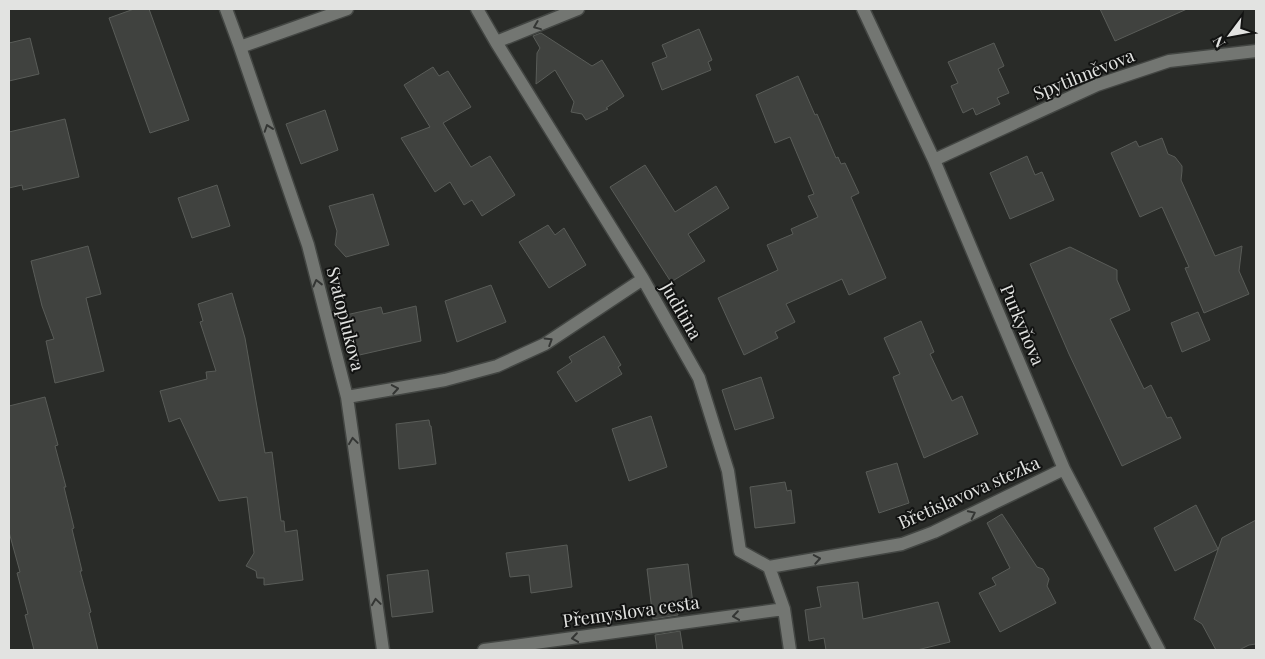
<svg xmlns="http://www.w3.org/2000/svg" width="1265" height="659" font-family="'Playfair Display',serif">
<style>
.building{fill:#40423f;stroke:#595c58}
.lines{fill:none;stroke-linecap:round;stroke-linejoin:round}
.minor-casing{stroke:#434643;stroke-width:15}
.minor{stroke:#737672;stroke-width:12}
.oneway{stroke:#343634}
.labels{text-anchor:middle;stroke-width:4;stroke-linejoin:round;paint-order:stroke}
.street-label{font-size:18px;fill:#e2e3e1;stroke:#121312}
</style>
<rect width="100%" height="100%" fill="#292b28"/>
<!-- building -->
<path class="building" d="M134,9h15l40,111 -39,13 -41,-115z
M1100,9h87l-72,32z
M699,29l13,31 -4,2 3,8 -49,20 -10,-27 15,-6 -5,-12z
M541,33l51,33 10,-6 22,36 -18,12 2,1 -22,11 -4,-6 -11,-2 3,-10 -19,-32 -19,14 1,-31 3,-5 -7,-12z
M30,38l9,36 -30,7v-38z
M994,43l10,23 -6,3 11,24 -12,5 3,6 -24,11 -3,-7 -10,5 -12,-27 7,-3 -10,-21z
M433,67l6,9 9,-5 23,36 -28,16 28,44 19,-11 25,39 -33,21 -10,-16 -8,5 -14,-23 -15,10 -34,-54 29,-11 -26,-42z
M798,76l17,39 2,-1 19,44 2,-1 3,7 4,-1 14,30 -8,4 35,81 -37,17 -7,-16 -56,25 9,18 -20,10 3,6 -34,17 -26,-57 60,-28 -11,-25 26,-11 -2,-5 27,-12 -10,-21 6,-2 -24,-57 -15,6 -19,-48z
M325,110l13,40 -37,14 -15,-40z
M65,119l14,58 -56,13 -1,-5 -13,3v-56z
M1162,138l6,16 7,3 7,9v5l-1,9 34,76 27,-10 -3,25 10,23 -45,19 -19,-45 4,-1 -27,-60 -22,10 -29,-64 25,-12 3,6z
M1027,156l8,19 7,-3 12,28 -44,19 -20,-46z
M645,165l30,47 41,-26 13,22 -41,26 17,27 -34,21 -61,-95z
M217,185l13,41 -38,12 -14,-40z
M373,194l16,51 -43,12 -11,-12 2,-14 -8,-25z
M548,225l7,10 9,-7 22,37 -37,23 -30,-46z
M88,246l13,48 -15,4 18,73 -49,12 -9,-42 8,-2 -12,-33 -11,-45z
M1070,247l47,23v10l13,30 -20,9 34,70 7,-4 16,33 4,-1 10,21 -59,28 -53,-112 -39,-90z
M491,285l15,37 -49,20 -12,-41z
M232,293l13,45 20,115 7,-1 9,69h3l1,11 12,-2 6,50 -39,5v-7h-7l-1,-7 -10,-5 8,-13 -7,-56 -28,4 -39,-83 -11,4 -9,-31 47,-12 -1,-7 10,-1 -16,-49 3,-1 -5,-17z
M416,306l5,35 -66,15 -9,-41 35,-8 2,7z
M1198,312l12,28 -28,12 -11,-29z
M921,321l13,31 -4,2 22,47 10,-5 16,38 -54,24 -31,-81 7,-3 -16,-36z
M604,336l17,29 -3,2 4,7 -46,28 -19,-30 15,-10 -3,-5z
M761,377l13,41 -39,12 -13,-40z
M45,397l13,48 -3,1 11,41h-2l10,41 -2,1 10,42h-2l11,41 -2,1 9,37h-64l-9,-35 3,-1 -11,-41 3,-1 -11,-40v-126z
M651,416l16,51 -38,14 -17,-52z
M429,420l1,6h1l5,38 -37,5 -3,-45z
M897,463l12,40 -30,10 -13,-41z
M785,482l2,9 4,-1 4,33 -40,5 -5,-41z
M1196,505l22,44 -43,22 -21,-43z
M1002,514l35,53 6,2 6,10 -2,7 9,17 -56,29 -21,-39 17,-8 -4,-7 18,-10 -23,-45z
M1256,520v124l-7,1 -10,5h-23l-14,-26 -8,-5 28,-81z
M567,545l5,42 -41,6 -2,-18 -19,2 -4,-24z
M688,564l5,40 -17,2 2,9 -25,4 -6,-50z
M428,570l5,42 -41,5 -5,-42z
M858,582l5,37 75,-17 12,40 -33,8h-91l-2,-12 -15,3 -4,-31 16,-3 -4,-20z
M680,631l3,19h-26l-2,-15z"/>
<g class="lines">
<!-- minor casing -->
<g class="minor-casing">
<path id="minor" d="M226,9l14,38 68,198 39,152 36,253
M477,9l19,33 147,237 56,99 29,93 12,80 29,16 15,42 6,41
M863,9l71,151 130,309 95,181
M496,42l82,-33
M240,47l107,-38
M934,160l163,-75 72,-24 87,-10
M347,397l98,-17 52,-14 48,-22 98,-65
M769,567l133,-23 32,-12 130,-63
M484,650l300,-41"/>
</g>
<!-- minor -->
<use href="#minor" class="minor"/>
</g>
<!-- one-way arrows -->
<defs><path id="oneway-chevron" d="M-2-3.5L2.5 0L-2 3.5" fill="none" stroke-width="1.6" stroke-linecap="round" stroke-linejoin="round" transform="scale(1.25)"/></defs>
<g class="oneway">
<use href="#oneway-chevron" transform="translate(537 26) rotate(158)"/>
<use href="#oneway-chevron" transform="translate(268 128) rotate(-109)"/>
<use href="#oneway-chevron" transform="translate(317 283) rotate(-104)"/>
<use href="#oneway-chevron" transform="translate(549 341) rotate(-32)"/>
<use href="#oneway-chevron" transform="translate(395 389) rotate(-10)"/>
<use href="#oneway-chevron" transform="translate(353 441) rotate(-98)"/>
<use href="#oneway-chevron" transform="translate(972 514) rotate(-26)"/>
<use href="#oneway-chevron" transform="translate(817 559) rotate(-10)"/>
<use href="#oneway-chevron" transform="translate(376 602) rotate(-98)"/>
<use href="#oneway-chevron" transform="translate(736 616) rotate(172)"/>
<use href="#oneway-chevron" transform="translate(575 638) rotate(172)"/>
</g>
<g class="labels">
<!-- street labels -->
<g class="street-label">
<text transform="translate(1084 75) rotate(-22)" y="6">Spytihněvova</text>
<text transform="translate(681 311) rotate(60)" y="6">Juditina</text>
<text transform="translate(345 319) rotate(76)" y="6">Svatoplukova</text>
<text transform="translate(1022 325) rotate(67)" y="6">Purkyňova</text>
<text transform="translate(969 493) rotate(-24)" y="6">Břetislavova stezka</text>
<text transform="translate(631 612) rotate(-8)" y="6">Přemyslova cesta</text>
</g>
</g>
<!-- border -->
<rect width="1265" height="659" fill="none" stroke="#e2e3e1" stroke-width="20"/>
<!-- north arrow -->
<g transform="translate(1230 35) rotate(238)" stroke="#121312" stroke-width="4" paint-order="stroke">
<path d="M0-4L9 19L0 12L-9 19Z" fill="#e2e3e1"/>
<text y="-8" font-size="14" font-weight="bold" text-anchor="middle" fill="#e2e3e1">N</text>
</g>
</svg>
